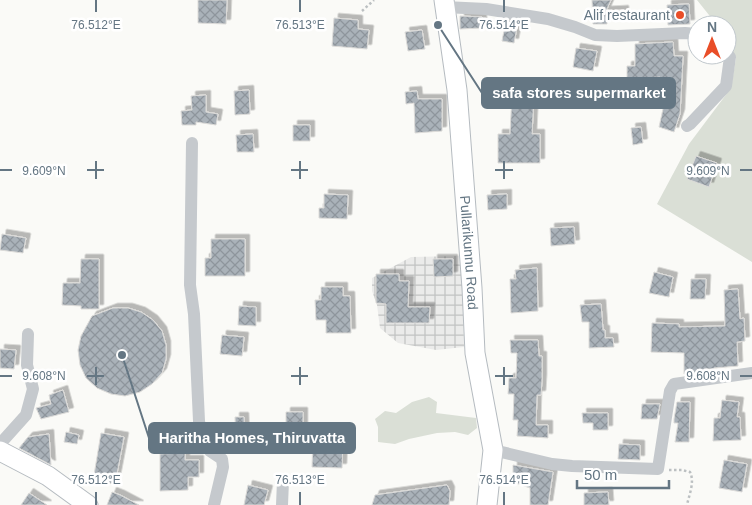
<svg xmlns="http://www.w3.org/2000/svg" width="752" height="505" font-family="Arial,sans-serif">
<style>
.industrial{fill:url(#industrial-grid)}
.green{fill:#dadfd6}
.building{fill:url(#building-cross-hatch);stroke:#dcdbd9;filter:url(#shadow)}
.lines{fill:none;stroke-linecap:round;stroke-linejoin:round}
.secondary-casing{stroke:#b5bbc0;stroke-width:21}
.path{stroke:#bcc0c2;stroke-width:2.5;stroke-dasharray:2.5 2.5;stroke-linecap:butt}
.minor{stroke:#c5c9cd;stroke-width:12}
.secondary{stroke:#fff;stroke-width:19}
.ticks{fill:none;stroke:#647683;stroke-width:2}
.poi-dot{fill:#e94e28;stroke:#fff;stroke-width:2}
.labels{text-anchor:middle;stroke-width:5;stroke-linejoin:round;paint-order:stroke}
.poi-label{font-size:14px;fill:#647683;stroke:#fff;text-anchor:end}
.street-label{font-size:14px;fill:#647683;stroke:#fff}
.ticks-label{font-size:12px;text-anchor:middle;fill:#647683;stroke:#fff;stroke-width:5;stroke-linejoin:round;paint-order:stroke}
.leader{fill:none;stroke:#647683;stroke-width:2}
.callout-dot{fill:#647683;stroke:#fff;stroke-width:2}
.callout{fill:#647683;stroke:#647683;stroke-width:2}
.callout-label{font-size:15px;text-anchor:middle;font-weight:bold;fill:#fff}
</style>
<defs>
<pattern id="industrial-grid" width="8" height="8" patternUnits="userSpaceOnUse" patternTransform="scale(1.25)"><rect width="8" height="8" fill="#ebebea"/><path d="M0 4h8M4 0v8" fill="none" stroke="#c2c3c3"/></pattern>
<pattern id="building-cross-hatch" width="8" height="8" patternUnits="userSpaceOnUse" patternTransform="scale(1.25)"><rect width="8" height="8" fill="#aab2b9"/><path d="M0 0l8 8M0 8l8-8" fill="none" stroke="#8e959c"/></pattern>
<filter id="shadow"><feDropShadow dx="4.5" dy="-4.5" stdDeviation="0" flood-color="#0004"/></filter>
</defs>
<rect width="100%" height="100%" fill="#fafaf7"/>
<!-- industrial -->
<path class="industrial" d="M459,256l4,37 1,54 -28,3 -38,-7 -18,-15 -3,-23 -5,-14v-13l39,-21z"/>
<!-- green -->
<path class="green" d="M697,0h55v262l-95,-58 32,-60 42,-56 5,-30 -9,-15v-18h-10z
M429,397l8,5 -1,11 40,5 1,10 -9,7 -13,-3 -18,1 -28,6 -14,5 -17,-2v-15l-3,-8 10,-8 11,2 16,-11z"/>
<!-- building -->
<path class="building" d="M198,0h29l-1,24 -28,-1z
M592,0h19l-5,11 18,-1v10h-17v4h-14z
M689,4l1,20 -22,1 -1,-20z
M460,16l22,1v11l-22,1z
M334,18l24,2v9l11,1 -2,19 -35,-3z
M506,20l12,2 -4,21 -12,-2z
M422,30l3,19 -17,2 -3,-19z
M673,42l1,14h9l-3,58 -6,18 -15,-5 9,-41 -8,-1v-8l-33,2v-13h8v-22z
M576,48l21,3 -4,20 -20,-4z
M249,90l1,24 -15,1 -1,-24z
M417,91l1,8h24v32l-27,2 -1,-30 -8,1 -1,-12z
M512,94l22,1 -2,39h8v29h-42v-29h12z
M206,95v17l12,2 -2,11 -20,-3v3h-14l-1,-14 11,-1 -1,-14z
M293,125h17v16h-17z
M641,127l2,16 -10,2 -2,-17z
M253,134l1,18h-17l-1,-17z
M696,156l21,7 -8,24 -22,-8z
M324,194l24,1 -1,24 -28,-1v-10h5z
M507,194v15l-19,1 -1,-15z
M574,227l1,17 -24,2 -1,-18z
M2,234l24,4 -3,15 -23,-3z
M211,239h34v37h-40v-18h6z
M81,259h18v50h-18v-3l-19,-1 1,-22h17z
M433,259h20v17l-19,1z
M537,268l1,43 -27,2 -1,-34h6l-1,-9z
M654,272l19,5 -4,20 -20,-4z
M376,274h23v7h10l-1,26h22l-1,16h-43v-19l-10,-1z
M691,279h15l-1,20h-15z
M321,287h22v9h7l1,37h-25v-13h-10l-1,-20h6z
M738,289l2,30 4,-1 1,23 -8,1 1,24 -24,2v1h-10v3l-20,2v-21l-33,-1 1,-29 27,1v3l46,-1 -1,-36z
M601,304l2,26h2v8h8l1,9 -25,1v-26h-7l-2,-17z
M239,306l17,1v19l-18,-1z
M113,308h15l13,4 12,8 9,11 4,14v14l-4,14 -10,11 -12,8 -15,4 -14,-2 -14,-6 -11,-10 -6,-13 -2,-15 3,-14 11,-20z
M222,335l22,2 -2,19 -22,-2z
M510,340h28l1,16h3v23l-1,16h-4l-1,30h12v13l-31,-2 1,-16h-5l1,-26h-6l1,-16h7l1,-25h-6z
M0,349l16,1 -2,19 -14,-1z
M63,390l6,22 -28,7 -5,-11 15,-4 -2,-9z
M722,400l17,2 -2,15h3l1,23 -28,1 1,-23h6z
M677,402h13l-1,40h-14l3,-19h-4v-4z
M642,404h18l-3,15h-16z
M286,412h17v20h-17z
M582,413h26v17h-15v-7h-10z
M235,417h9l1,29 -9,1z
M66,432l13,3 -2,9 -13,-2z
M101,433l23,4 -9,47 -22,-3z
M49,434l2,31 -32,-17 9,-11z
M313,437l30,1 -1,30 -30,-1z
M619,444l21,1v15l-22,-1z
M185,453v7h14v17h-11v13l-28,1v-37z
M724,460l23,4 -5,28 -23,-4z
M513,465l40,7 -5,33h-18v-17l-17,-6z
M248,485l20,5 -4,15h-20z
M447,485l3,6 -1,14h-77l3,-10z
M112,492l8,3 19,10h-32z
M608,492l1,13h-25v-12z
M29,493l18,12h-26z"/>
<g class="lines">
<!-- secondary casing -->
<g class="secondary-casing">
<g id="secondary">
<path id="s1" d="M444,0l13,90 15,198 3,65 18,97 -6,55"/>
<path d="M0,451l48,25 40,29"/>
</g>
</g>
<!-- path -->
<path class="path" d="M362,11l12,-11
M669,470h13l8,2c5,10 -1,23 -3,33"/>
<!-- minor -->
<path class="minor" d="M444,7l42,2 62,10 27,8 20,8 22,1 68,-3 12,1
M687,126l3,-2 36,-38 4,-29 -3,-4
M192,143l-2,142 4,29 5,107 4,21 7,9 12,8 1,8 -9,38
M0,444l26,-29 7,-26 -6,-24 1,-31
M493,450l59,14 20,2 86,3 12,-78 4,-7 78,-11
M282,505l1,-24"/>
<!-- secondary -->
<use href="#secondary" class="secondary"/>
</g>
<!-- ticks -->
<path class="ticks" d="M96,0v12M300,0v12M504,0v12M96,161v18M300,161v18M504,161v18M0,170h12M87,170h17M291,170h17M495,170h18M740,170h12M96,367v18M300,367v18M504,367v18M0,376h12M87,376h17M291,376h17M495,376h18M740,376h12M96,492v13M300,492v13M504,492v13"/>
<!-- markers -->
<circle class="poi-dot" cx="680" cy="15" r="5"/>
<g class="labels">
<!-- poi labels -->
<g class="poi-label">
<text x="670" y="20">Alif restaurant</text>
</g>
<!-- street labels -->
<g class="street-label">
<text dy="5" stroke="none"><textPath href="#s1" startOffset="254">Pullarikunnu Road</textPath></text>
</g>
</g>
<g class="ticks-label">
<text x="96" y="29">76.512°E</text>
<text x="300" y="29">76.513°E</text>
<text x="504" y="29">76.514°E</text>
<text x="44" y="175">9.609°N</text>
<text x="708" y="175">9.609°N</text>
<text x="44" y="380">9.608°N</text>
<text x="708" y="380">9.608°N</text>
<text x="96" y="484">76.512°E</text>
<text x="300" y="484">76.513°E</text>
<text x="504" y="484">76.514°E</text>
</g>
<!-- callouts -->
<path class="leader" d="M438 25L482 93M122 355L149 438"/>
<g class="callout-dot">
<circle cx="438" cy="25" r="5"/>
<circle cx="122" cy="355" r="5"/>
</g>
<g class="callout">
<rect x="482" y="78" width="193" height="30" rx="5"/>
<rect x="149" y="423" width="206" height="30" rx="5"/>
</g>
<g class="callout-label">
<text x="579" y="98">safa stores supermarket</text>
<text x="252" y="443">Haritha Homes, Thiruvatta</text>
</g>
<!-- north arrow -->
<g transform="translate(712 40)"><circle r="24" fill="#ffffff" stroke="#c1c8cd"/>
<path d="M0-4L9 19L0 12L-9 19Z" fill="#e94e28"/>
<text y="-8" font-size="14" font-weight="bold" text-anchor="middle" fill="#647683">N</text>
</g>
<!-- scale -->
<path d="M577 480v8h92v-8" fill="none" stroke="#647683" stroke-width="2.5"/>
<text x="584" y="480" font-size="15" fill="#647683" stroke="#ffffff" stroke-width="4" paint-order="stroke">50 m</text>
</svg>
